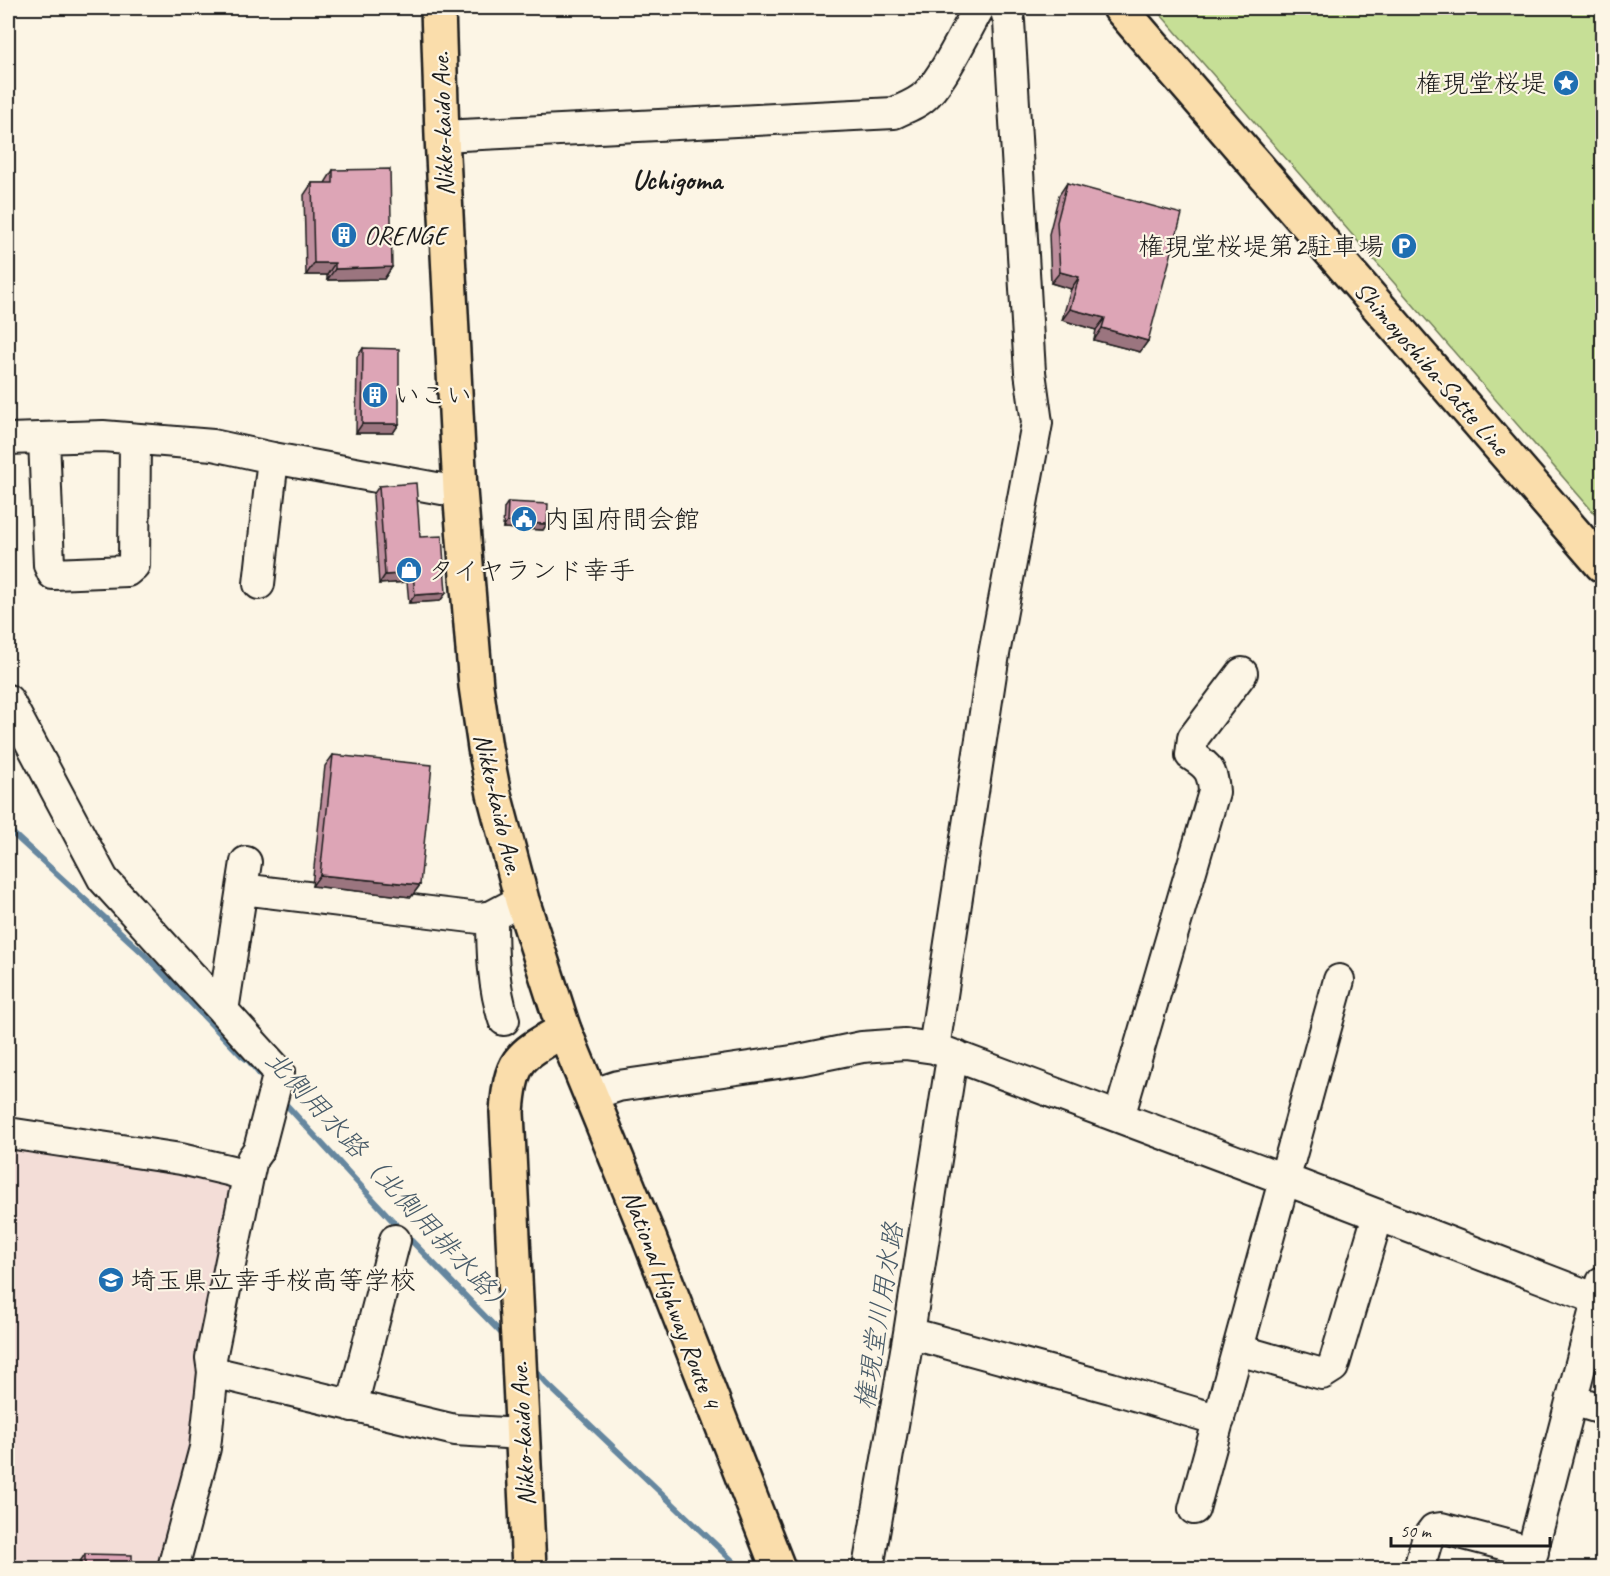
<svg xmlns="http://www.w3.org/2000/svg" width="1610" height="1576" font-family="Caveat,'Klee One',sans-serif">
<style>
.built{fill:#f3ddd7}
.green{fill:#c6df96;stroke:#717e59;stroke-width:1.5}
.lines{fill:none;stroke-linecap:round;stroke-linejoin:round}
.stream{stroke:#66879f;stroke-width:6}
.minor-casing{stroke:#1c1c1c;stroke-width:34}
.major-casing{stroke:#1c1c1c;stroke-width:38}
.highway-casing{stroke:#1c1c1c;stroke-width:38}
.minor{stroke:#fcf5e5;stroke-width:30}
.major{stroke:#faddab;stroke-width:33}
.highway{stroke:#faddab;stroke-width:33}
.wall{fill:#be8e9d;stroke:#1c1c1c;stroke-width:1.5}
.shaded-wall{fill:#9b747f;stroke:#1c1c1c;stroke-width:1.5}
.building{fill:#dda5b6;stroke:#1c1c1c;stroke-width:1.5}
.labels{text-anchor:middle;stroke-width:4.5;stroke-linejoin:round;paint-order:stroke}
.poi-label{font-size:26px;fill:#1c1c1c;stroke:#fcf5e5;text-anchor:start}
.street-label{font-size:26px;fill:#1c1c1c;stroke:#fcf5e5}
.water-label{font-size:27px;font-style:italic;fill:#475a68;stroke:#fcf5e5}
.quarter-label{font-size:28px;font-weight:bold;fill:#1c1c1c;stroke:#fcf5e5}
</style>
<rect width="100%" height="100%" fill="#fcf5e5"/>
<filter id="ink" filterUnits="userSpaceOnUse"><feTurbulence type="fractalNoise" baseFrequency=".0167" numOctaves="2"/><feDisplacementMap in="SourceGraphic" scale="12" xChannelSelector="R" yChannelSelector="G"/><feConvolveMatrix kernelMatrix="1 2 1 2 8 2 1 2 1" color-interpolation-filters="sRGB"/></filter>
<g filter="url(#ink)">
<!-- built -->
<path class="built" d="M8,1144l224,39 -36,194 8,5 -39,186h-157z"/>
<!-- green -->
<path class="green" d="M1155,8h447v514z"/>
<g class="lines">
<!-- stream -->
<path class="stream" d="M8,829l136,125 97,101 8,6 17,21
M281,1099l121,132 104,107
M531,1366l15,17 194,185"/>
<!-- minor casing -->
<g class="minor-casing">
<path id="minor" d="M442,136l452,-23c11,-5 25,-10 33,-19 19,-20 38,-62 52,-86
M44,438l5,127 4,9 74,-3 7,-6 1,-126
M8,439l95,-3 110,9 60,13 169,31 18,1
M259,584l14,-126
M8,700l95,179 176,193 -20,77 -7,10 -4,18 -37,181 2,14 -8,76 -32,120
M242,889l237,29 13,-2 30,-16
M492,916c0,35 1,70 12,104
M223,1011l23,-149
M934,1048l60,-394 43,-231 -7,-51 -21,-351 -4,-13
M591,1095l27,-9 181,-26 63,-13 43,-3 29,4 350,131 318,122
M1119,1117l95,-325c-1,-21 -6,-26 -23,-37l2,-17 49,-65
M8,1133l173,26 51,12 16,6
M909,1333l202,55 108,32
M1239,1350l83,24 11,-7 45,-152
M213,1372l242,58 67,4
M1572,1400l30,9
M352,1406l43,-166
M1194,1509l145,-529
M868,1568l41,-235 41,-263 7,-14
M1419,1568l9,-31 6,-8 7,-1 92,24
M1528,1568l74,-286"/>
</g>
<!-- major casing -->
<g class="major-casing">
<path id="major" d="M1120,8l482,557
M529,1568l-22,-456c4,-54 12,-56 57,-82"/>
</g>
<!-- highway casing -->
<g class="highway-casing">
<path id="highway" d="M438,8l4,128 18,354 16,196 9,62 9,46 28,106 42,130 84,205 130,333"/>
</g>
<!-- minor -->
<use href="#minor" class="minor"/>
<!-- major -->
<use href="#major" class="major"/>
<!-- highway -->
<use href="#highway" class="highway"/>
</g>
<!-- wall -->
<path class="wall" d="M333,170l59,97 -8,12 -57,1v-5h-21l-2,-80 8,-12h13z
M1067,183l81,158 -8,11 -46,-12 2,-10 -34,-10 9,-31 -20,-6 -2,-49 10,-39z
M363,348l36,76 -6,9h-37l1,-76z
M379,486l41,51 26,56 -6,8 -31,2 -2,-21 -28,2 -6,-89z
M508,502l39,22 -4,6 -40,-2 1,-20z
M333,755l87,130 -9,12 -99,-11 13,-120z
M85,1554l47,15h-55v-3z"/>
<!-- shaded-wall -->
<path class="shaded-wall" d="M314,263h21l-8,12h-21z
M392,267l-8,12 -57,1 8,-11z
M1060,272l19,5 -8,12 -20,-6z
M1070,309l35,9 -9,12 -34,-10z
M1102,328l46,13 -8,11 -46,-12z
M362,424h37l-6,9h-37z
M507,522l40,2 -4,6 -40,-2z
M413,573l-6,9 -28,2 6,-9z
M446,593l-6,8 -31,2 6,-8z
M320,875l100,10 -9,12 -99,-11z"/>
<!-- building -->
<path class="building" d="M390,169l2,98 -57,2v-6h-21l-2,-80h21v-13z
M1067,183l115,31 -34,127 -46,-13 3,-10 -35,-9 9,-32 -19,-5 -3,-50z
M363,348l36,1v75h-37z
M416,483l4,54 22,-1 4,57 -31,2 -2,-22 -28,2 -6,-89z
M508,502l40,2 -1,20 -40,-2z
M333,755l99,10 -12,120 -100,-10z
M85,1554l47,1v14h-47z"/>
</g>
<!-- icons -->
<defs>
<g id="sight-disc" transform="scale(1.35)"><circle r="9.5" fill="#1f6fb2" stroke="#fcf5e5"/><path d="M0-6L1.8-2.2L6-1.7L2.9 1.2L3.7 5.4L0 3.3L-3.7 5.4L-2.9 1.2L-6-1.7L-1.8-2.2Z" fill="#fff"/></g>
<g id="building-disc" transform="scale(1.35)"><circle r="9.5" fill="#1f6fb2" stroke="#fcf5e5"/><path d="M-4-6H4V6H1V3H-1V6H-4ZM-2.5-4.3h1.7v1.8h-1.7ZM.8-4.3h1.7v1.8H.8ZM-2.5-1h1.7V.8h-1.7ZM.8-1h1.7V.8H.8Z" fill="#fff"/></g>
<g id="parking-disc" transform="scale(1.35)"><circle r="9.5" fill="#1f6fb2" stroke="#fcf5e5"/><path d="M-3.5-5.5H1a3.5 3.5 0 0 1 0 7H-1V5.5H-3.5ZM-1-3.4V-.6H.8a1.4 1.4 0 0 0 0-2.8Z" fill="#fff"/></g>
<g id="civic-disc" transform="scale(1.35)"><circle r="9.5" fill="#1f6fb2" stroke="#fcf5e5"/><path d="M-.6-6.5H3V-4.5H.6V-3L4-1V1h2V6H-6V1h2V-1L-.6-3ZM-1.2 2.5V6h2.4V2.5Z" fill="#fff"/></g>
<g id="shop-disc" transform="scale(1.35)"><circle r="9.5" fill="#1f6fb2" stroke="#fcf5e5"/><path d="M-5-2.5h2.3a2.7 3.5 0 0 1 5.4 0H5L5.5 6h-11ZM-1.5-2.5h3a1.5 2.3 0 0 0-3 0Z" fill="#fff"/></g>
<g id="school-disc" transform="scale(1.35)"><circle r="9.5" fill="#1f6fb2" stroke="#fcf5e5"/><path d="M0-5L7-2L0 1L-7-2ZM-4 1L0 2.5L4 1V4Q0 6-4 4Z" fill="#fff"/></g>
</defs>
<g fill-rule="evenodd">
<use href="#sight-disc" x="1566" y="83"/>
<use href="#building-disc" x="344" y="235"/>
<use href="#parking-disc" x="1404" y="246"/>
<use href="#building-disc" x="375" y="395"/>
<use href="#civic-disc" x="524" y="519"/>
<use href="#shop-disc" x="409" y="570"/>
<use href="#school-disc" x="111" y="1280"/>
</g>
<g class="labels">
<!-- poi labels -->
<g class="poi-label">
<text x="1546" y="92" text-anchor="end">権現堂桜堤</text>
<text x="364" y="244">ORENGE</text>
<text x="1384" y="255" text-anchor="end">権現堂桜堤第2駐車場</text>
<text x="394" y="404">いこい</text>
<text x="544" y="528">内国府間会館</text>
<text x="428" y="579">タイヤランド幸手</text>
<text x="130" y="1289">埼玉県立幸手桜高等学校</text>
</g>
<!-- street labels -->
<g class="street-label">
<text transform="translate(442 124) rotate(-92)" y="9">Nikko-kaido Ave.</text>
<text transform="translate(1432 368) rotate(49)" y="9">Shimoyoshiba-Satte Line</text>
<text transform="translate(499 804) rotate(77)" y="9">Nikko-kaido Ave.</text>
<text transform="translate(672 1299) rotate(69)" y="9">National Highway Route 4</text>
<text transform="translate(522 1434) rotate(-93)" y="9">Nikko-kaido Ave.</text>
</g>
<!-- water labels -->
<g class="water-label">
<text transform="translate(390 1183) rotate(47)" y="9">北側用水路（北側用排水路）</text>
<text transform="translate(879 1316) rotate(-81)" y="9">権現堂川用水路</text>
</g>
<!-- quarter labels -->
<g class="quarter-label">
<text x="677" y="189">Uchigoma</text>
</g>
</g>
<!-- margin -->
<rect width="1610" height="1576" fill="none" stroke="#fcf5e5" stroke-width="30"/>
<rect x="15" y="15" width="1580" height="1546" fill="none" stroke="#1c1c1c" stroke-width="2" filter="url(#ink)"/>
<!-- scale -->
<path d="M1391 1537v9h159v-9" fill="none" stroke="#1c1c1c" stroke-width="3"/>
<text x="1400" y="1537" font-size="18" fill="#1c1c1c" stroke="#fcf5e5" stroke-width="4.5" paint-order="stroke">50 m</text>
</svg>
